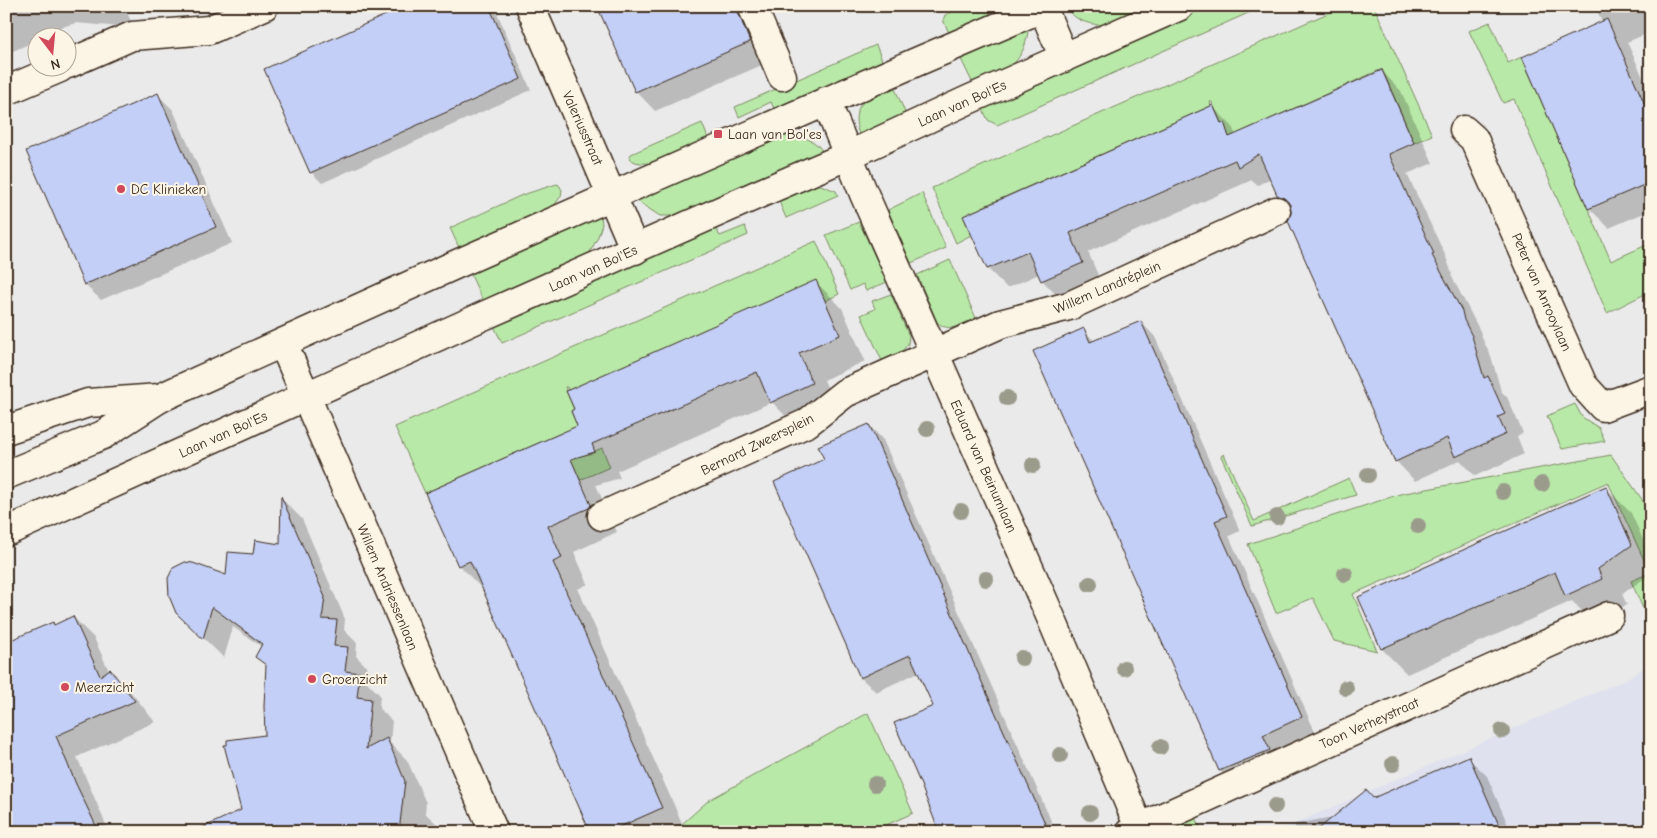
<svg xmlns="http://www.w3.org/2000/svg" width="1657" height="838" font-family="'Comic Neue',sans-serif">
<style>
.built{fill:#dfe2ee}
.green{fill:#b9e9a8;stroke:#7a8a63}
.shadow{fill:#0003}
.building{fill:#c3cff6;stroke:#3b2a1e}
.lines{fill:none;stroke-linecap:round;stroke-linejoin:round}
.minor-casing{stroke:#3b2a1e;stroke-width:31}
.major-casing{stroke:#3b2a1e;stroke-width:31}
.minor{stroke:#fcf5e5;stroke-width:28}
.major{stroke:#fcf5e5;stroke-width:28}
.tree{fill:#9b9b8c}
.poi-dot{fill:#d1495b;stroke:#fcf5e5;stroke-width:2}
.labels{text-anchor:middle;stroke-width:4;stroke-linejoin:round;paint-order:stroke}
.street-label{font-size:14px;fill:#3b2a1e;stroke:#fcf5e5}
.poi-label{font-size:14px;fill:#3b2a1e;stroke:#fcf5e5;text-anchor:start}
</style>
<rect width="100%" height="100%" fill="#ebeaea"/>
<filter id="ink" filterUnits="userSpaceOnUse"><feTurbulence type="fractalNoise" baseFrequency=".02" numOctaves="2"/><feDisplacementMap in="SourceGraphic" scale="10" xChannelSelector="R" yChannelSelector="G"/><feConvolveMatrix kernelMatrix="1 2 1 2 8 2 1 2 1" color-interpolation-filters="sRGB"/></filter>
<g filter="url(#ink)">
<!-- built -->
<path class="built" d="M1644,668l7,3v161h-376l347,-151z"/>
<!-- green -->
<path class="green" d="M965,6h30l-9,12 -36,17 -7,-15 2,-5z
M1069,6h85c-10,5 -35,19 -45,19 -13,1 -37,-3 -41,-18z
M1206,6h58l-267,119 -9,-5 -5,-10 1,-5z
M1344,6h30l58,129 -18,8 -32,-74 -134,60 -19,12 -5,-19 -3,1 -9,-21h-2l1,4 -229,101 2,5 -3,-4 -16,7v5l6,15 -15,8 -24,-55z
M1490,22l18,41 14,-6 89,204 40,-18v48l-44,22 -93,-214 -11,4 -34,-72z
M1025,27l3,4c-4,34 -26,43 -53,57l-15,-31z
M876,45l8,20 -108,48 -5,-11 -32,15 -4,-10z
M893,84l14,33 -47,20c-13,-33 8,-40 33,-53z
M702,123l8,20c-17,6 -66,31 -81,15l2,-4z
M787,132c14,5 30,7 37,22l-143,62h-21l-23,-15 1,-5z
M813,182l23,9 2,4 -52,23 -8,-19z
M557,184l2,1 3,5 -1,6 -14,20 -86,36 -11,-24 72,-33z
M922,193l24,55 -35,15 -23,-53z
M597,215l4,2 1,7 -4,13 -8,15 -11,13 -94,40 -16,-34z
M859,222l28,60 -21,9 -3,-7 -13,6 -24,-55z
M714,226l6,10 25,-10 3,9 -246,108 -9,-19z
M816,241l23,53 -14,7 -257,89 -1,-3h-2l9,22 -3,2 2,5 20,36 9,-4 8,19 -30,13 -21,-46 -134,59 -30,-66z
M950,260l26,58c-13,6 -27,16 -39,4l-20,-47z
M891,294l18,42 -1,8 -6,7 -20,10 -21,-46 14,-6 -3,-8z
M1575,404l7,13 17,11 6,13 -43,8 -15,-33z
M1224,454l30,67 95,-43 7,17 -104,31 -31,-70z
M1611,455l30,43 10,19v110l-20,-46 19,-8 -42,-91 -255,112 24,57 -43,-10 -21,-43 -37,15 -28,-69 152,-50z
M868,713l45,100 -29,13 2,6h-53l-3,-5 -11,5h-146l36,-32z
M1196,817l6,15h-28l6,-8z"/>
<!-- shadow -->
<path class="shadow" d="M6,6h118l10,22 -58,-5 -39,11 2,4h-1v2l-32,14z
M409,6h85l37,84 -209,93 -11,-11z
M598,6h154l17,56 -114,49 -19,-20z
M1595,6h56v26l-24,10 24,53v115l-42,18 -20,-20 13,-186z
M1382,71l19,20 32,72 -26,11 39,83 6,17 -1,1 29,56 3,9 8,16 10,35 6,6 16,36 -6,3 7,18 -49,22 -15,-16 -45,21 -19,-20 -104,-252 -14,-14 -7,-17 -13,7 -6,-5 -164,72 13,30 -40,18 -19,-20 -3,-6 -32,14 -19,-19 -23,-53 248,-109 19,19 4,10z
M157,94l16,16 59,133 -131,57 -16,-15 -57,-133z
M816,282l26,26 23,53 -41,19 13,30 -40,18 -25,-26 -155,69 3,7 -24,7 21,47 -43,20 14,32 -10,5 108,243h-95l-107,-241 -25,-26 120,-139z
M1141,322l14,15 85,194 -11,5 86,196 -38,18 6,14 -49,21 -14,-14 -185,-419 49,-22 11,12z
M869,425l14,15 173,392h-116l-5,-125 -16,-35 -43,20 -15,-14 -86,-195 50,-23z
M1606,488l25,25 20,44v17l-29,20 5,11 -36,15 -19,-19 -165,73 -25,-25 -23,-51z
M282,499l20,20 43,100 -1,11 13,13 -1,13 13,13 -2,13 13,13 -1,13 13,13 -2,22 17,17 19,43 -1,10 13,12 -1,7h-241l46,-21 25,-75 1,-69 -11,-11 5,-9 -29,-20 -9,31 -47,-46 77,-56 27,-11z
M73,617l21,21 15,33 22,21 24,30 -78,35 32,75h-103l48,-206z
M1468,758l19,18 24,56h-216v-8l38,-7z
M1651,825v7h-15z"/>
<!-- building -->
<path class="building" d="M406,6h83l32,73 -211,94 -46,-104z
M597,6h140l1,6 12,30 -115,50z
M1607,19l44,99v64l-63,27 -66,-152z
M1382,70l32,73 -25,11 45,100 -2,1 30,56 2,9 8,16 12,42 4,-2 17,38 -7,3 8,17 -51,23 -8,-19 -52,24 -107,-241 3,-8 -1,-8 -5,-6 -8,-4 -18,-41 -21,13 -3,-7 -165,73 13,30 -42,18 -13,-29 -41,17 -24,-53 250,-111 8,18 3,-1 5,15z
M158,93l58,134 -132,58 -58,-134z
M816,280l24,55 -41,18 13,30 -42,20 -13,-31 -165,72 3,8 -24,7 20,46 -2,3 -41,18 14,32 -9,4 109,246 -54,24h-18l-120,-271 -12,5 -33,-73 152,-67 -6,-15 3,-2 -8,-18z
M1141,321l86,195 -12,5 87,196 -39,18 7,15 -51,21 -186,-420 51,-23 6,14z
M869,424l119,272 61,136h-110l-18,-47 -27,-62 39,-17 -23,-51 -50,23 -14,-33 -72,-163 50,-23 -6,-13z
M1606,486l26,59 -34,24 4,10 -37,17 -10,-24 -174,77 -23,-52z
M281,496l44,101 -3,22 15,1 -3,26 14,1 -3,24 15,2 -3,24 14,2 -5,50 21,-11 18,43 -6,51h-206l48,-22 -17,-65h3v-5l38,-5 -1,-29 2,-41 -11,-8 7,-13 -50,-37 -9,32 -27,-26 -7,-17 -1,-18 5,-10 12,-6 8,1 33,12 2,-23 25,2 2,-14 25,4z
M73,616l27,60 10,-7 25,32 -79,35 20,48 23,48h-93v-190l47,-20 1,3z
M1469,756l33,76h-187l51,-42 7,8z"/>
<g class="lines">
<!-- minor casing -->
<g class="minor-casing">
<path id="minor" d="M530,6l105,244
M752,6l30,70
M1042,6l22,52
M68,64l64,-28 77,-6 55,-24
M6,91l54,-23
M826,101l38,93 188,426 89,212
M1464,130l10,9 109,246 20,22 48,-18
M283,343l211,489
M6,475l97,-40 57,-37 297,-134 457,-201 133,-57
M602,516l205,-93 38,-30 155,-69 69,-18 207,-95
M6,532l475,-215 280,-124 86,-37 121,-56 212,-94
M1130,832l479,-216"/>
</g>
<!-- major casing -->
<g class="major-casing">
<path id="major" d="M6,430l82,-27 72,-5"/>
</g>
<!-- minor -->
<use href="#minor" class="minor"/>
<!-- major -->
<use href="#major" class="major"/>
</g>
<!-- trees -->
<g class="tree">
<circle cx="1007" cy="398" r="8"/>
<circle cx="927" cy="429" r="8"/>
<circle cx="1033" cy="465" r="8"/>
<circle cx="1368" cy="475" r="8"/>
<circle cx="1542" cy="484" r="8"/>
<circle cx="1503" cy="492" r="8"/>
<circle cx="961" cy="511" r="8"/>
<circle cx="1277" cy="517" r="8"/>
<circle cx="1418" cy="526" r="8"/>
<circle cx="1345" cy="574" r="8"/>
<circle cx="986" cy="579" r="8"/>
<circle cx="1090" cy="584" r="8"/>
<circle cx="1022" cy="658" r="8"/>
<circle cx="1124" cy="668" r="8"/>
<circle cx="1346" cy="688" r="8"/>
<circle cx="1502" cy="731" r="8"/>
<circle cx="1160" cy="747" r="8"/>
<circle cx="1060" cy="755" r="8"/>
<circle cx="1393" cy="764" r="8"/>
<circle cx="875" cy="784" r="8"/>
<circle cx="1275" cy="806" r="8"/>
<circle cx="1090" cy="813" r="8"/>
</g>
</g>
<!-- markers -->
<g class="poi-dot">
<rect x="713" y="129" width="10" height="10" rx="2.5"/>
<circle cx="121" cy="189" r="5"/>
<circle cx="312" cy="679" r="5"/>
<circle cx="65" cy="687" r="5"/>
</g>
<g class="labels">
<!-- street labels -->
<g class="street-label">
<text transform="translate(962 103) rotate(-24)" y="5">Laan van Bol'Es</text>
<text transform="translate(583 128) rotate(66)" y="5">Valeriusstraat</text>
<text transform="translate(593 268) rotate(-24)" y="5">Laan van Bol'Es</text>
<text transform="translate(1107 287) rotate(-23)" y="5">Willem Landréplein</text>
<text transform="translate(1542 292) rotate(66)" y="5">Peter van Anrooylaan</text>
<text transform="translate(223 434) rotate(-24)" y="5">Laan van Bol'Es</text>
<text transform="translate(757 444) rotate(-26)" y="5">Bernard Zweersplein</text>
<text transform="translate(984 466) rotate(66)" y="5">Eduard van Beinumlaan</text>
<text transform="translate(388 587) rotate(67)" y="5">Willem Andriessenlaan</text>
<text transform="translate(1369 723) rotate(-24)" y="5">Toon Verheystraat</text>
</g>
<!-- poi labels -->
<g class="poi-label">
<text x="728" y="139">Laan van Bol'es</text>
<text x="131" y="194">DC Klinieken</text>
<text x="322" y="684">Groenzicht</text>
<text x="75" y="692">Meerzicht</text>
</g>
</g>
<!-- margin -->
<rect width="1657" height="838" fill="none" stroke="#fcf5e5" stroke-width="25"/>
<rect x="12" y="12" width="1632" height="813" fill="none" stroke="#3b2a1e" stroke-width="2" filter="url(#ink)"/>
<!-- north arrow -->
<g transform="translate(52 52) rotate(164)"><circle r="24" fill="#fcf5e5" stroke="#afa495"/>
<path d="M0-4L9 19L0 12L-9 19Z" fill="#d1495b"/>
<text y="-8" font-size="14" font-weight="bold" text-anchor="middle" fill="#3b2a1e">N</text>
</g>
</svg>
